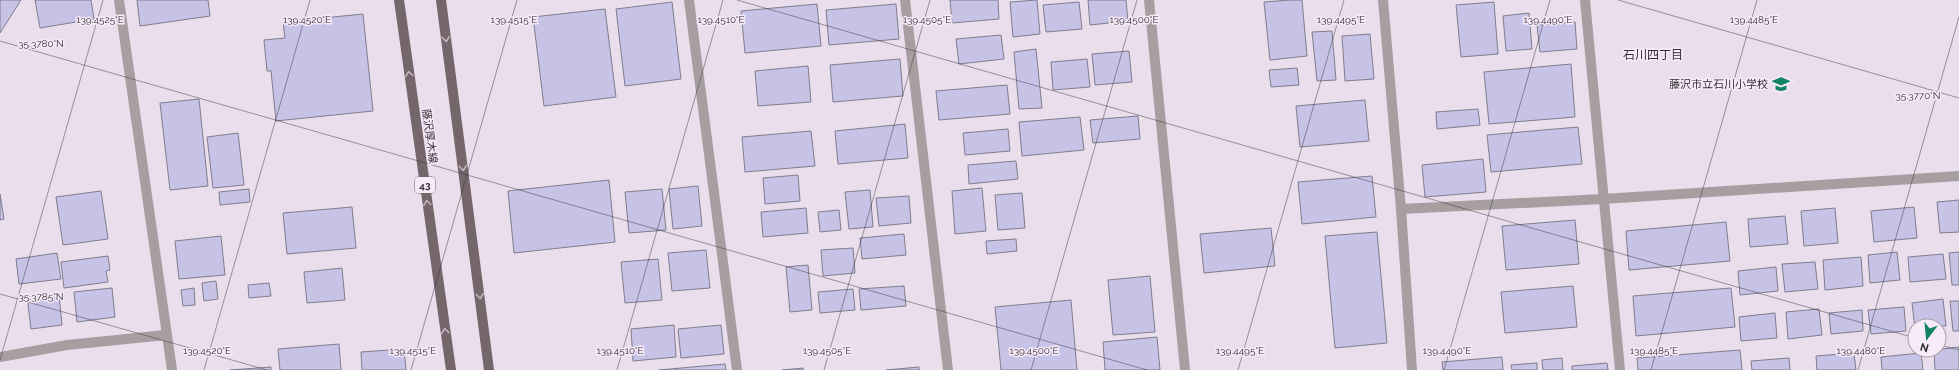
<svg xmlns="http://www.w3.org/2000/svg" width="1959" height="370" font-family="Raleway,'Noto Sans JP',sans-serif">
<style>
.building{fill:#c7c3e6;stroke:#7f7d8d}
.lines{fill:none;stroke-linecap:round;stroke-linejoin:round}
.minor{stroke:#a79ea1;stroke-width:10}
.major{stroke:#75666c;stroke-width:10}
.oneway{stroke:#c3b5c1}
.ticks{fill:none;stroke:#342f35;stroke-width:1;stroke-opacity:0.45}
.labels{text-anchor:middle;stroke-width:3;stroke-linejoin:round;paint-order:stroke}
.shield{fill:#f7eaf9;stroke:#6e6770;stroke-width:1}
.shield-label{font-size:10px;font-weight:bold;fill:#342f35}
.poi-label{font-size:11px;fill:#342f35;stroke:#f7eaf9;text-anchor:end}
.street-label{font-size:11px;fill:#342f35;stroke:#f7eaf9}
.neighbourhood-label{font-size:12px;fill:#342f35;stroke:#f7eaf9}
.ticks-label{font-size:10px;text-anchor:middle;fill:#342f35;stroke:#f7eaf9;stroke-width:3;stroke-linejoin:round;paint-order:stroke}
</style>
<rect width="100%" height="100%" fill="#eaddec"/>
<!-- building -->
<path class="building" d="M0,0h21l-21,33z
M35,0h56l3,19 -54,9z
M137,0h71l2,16 -70,10z
M950,0h48l1,19 -47,4z
M1037,0l3,34 -27,3 -3,-35z
M1088,0h38l2,21 -38,4z
M1290,0h12l5,56 -37,4 -6,-58z
M672,2l9,77 -56,7 -9,-77z
M1079,2l3,27 -36,3 -3,-27z
M1494,2l4,52 -37,3 -5,-52z
M817,4l4,42 -76,7 -4,-42z
M896,4l3,35 -70,6 -3,-35z
M605,9l11,88 -72,9 -11,-89z
M1529,13l3,36 -26,2 -3,-35z
M363,14l10,97 -97,10 -5,-50h-4l-3,-31 21,-2 -2,-16z
M1575,22l2,27 -37,3 -3,-27z
M1332,31l4,49 -19,1 -5,-49z
M1370,34l4,45 -29,2 -3,-45z
M1001,35l3,24 -45,5 -3,-25z
M1036,49l6,59 -23,1 -5,-57z
M1129,51l3,31 -37,3 -3,-31z
M900,59l3,37 -70,6 -3,-37z
M1087,59l3,28 -37,3 -2,-28z
M1571,64l4,53 -86,7 -5,-52z
M808,66l3,36 -53,4 -3,-35z
M1297,68l2,17 -28,2 -2,-17z
M1007,85l3,29 -71,6 -3,-29z
M199,99l9,87 -38,4 -10,-87z
M1365,100l4,41 -69,6 -4,-41z
M1478,109l2,16 -43,4 -1,-17z
M1138,116l2,23 -47,4 -3,-23z
M1080,117l4,33 -62,6 -3,-34z
M905,124l3,34 -70,6 -3,-33z
M1578,127l4,37 -91,8 -4,-37z
M1008,129l2,22 -45,4 -2,-22z
M811,131l4,35 -70,6 -3,-35z
M238,133l6,52 -31,3 -6,-51z
M1483,159l3,33 -61,5 -3,-32z
M1016,161l2,18 -49,5 -1,-19z
M798,175l2,26 -35,3 -2,-26z
M1372,176l4,41 -74,7 -4,-42z
M609,180l6,62 -101,11 -6,-62z
M698,186l4,40 -29,3 -4,-40z
M982,188l4,43 -31,3 -3,-43z
M249,189l1,13 -30,3 -1,-13z
M662,189l4,41 -37,3 -4,-41z
M870,190l3,37 -24,2 -4,-37z
M101,191l7,48 -45,6 -7,-48z
M1022,193l3,35 -27,2 -3,-35z
M0,194l4,25 -4,1z
M909,196l2,27 -32,3 -3,-28z
M1959,200v32l-19,1 -3,-31z
M352,207l4,41 -69,6 -4,-41z
M1914,207l3,31 -43,4 -3,-31z
M806,208l2,25 -45,4 -2,-25z
M1835,208l3,35 -34,3 -3,-35z
M839,210l2,20 -21,2 -2,-20z
M1785,216l3,28 -38,3 -2,-28z
M1575,220l4,44 -73,6 -4,-44z
M1726,222l4,39 -101,9 -3,-39z
M1271,228l4,38 -71,7 -4,-39z
M1377,232l10,111 -52,5 -10,-112z
M904,234l2,21 -44,4 -2,-21z
M221,236l4,39 -46,4 -4,-38z
M1016,239l1,12 -30,3 -1,-13z
M853,248l2,25 -32,3 -2,-26z
M706,250l4,38 -38,3 -4,-38z
M1897,252l3,28 -30,3 -2,-28z
M1959,252v33h-7l-3,-32z
M57,253l4,26 -42,5 -3,-25z
M1943,254l3,25 -36,3 -2,-25z
M108,256l2,14 -4,1 2,11 -44,6 -3,-26z
M1861,257l2,29 -38,4 -2,-30z
M658,259l4,41 -37,3 -4,-41z
M1815,262l3,27 -33,3 -3,-28z
M808,265l4,45 -22,2 -4,-45z
M1776,267l2,24 -38,4 -2,-24z
M342,268l3,32 -38,3 -3,-31z
M1150,276l5,56 -42,3 -5,-55z
M216,281l2,18 -14,2 -2,-18z
M269,283l2,13 -22,2 -1,-13z
M904,286l2,20 -45,4 -2,-21z
M1573,286l4,41 -72,6 -4,-41z
M112,288l3,29 -38,5 -3,-30z
M194,288l1,17 -12,1 -2,-16z
M1731,288l4,39 -99,9 -3,-40z
M853,289l2,21 -35,3 -2,-21z
M59,294l3,31 -31,4 -4,-32z
M1943,299l3,27h-31v3l-3,-26z
M1071,300l6,70h-76l-6,-63z
M1950,301h9v30h-6z
M1904,307l2,24 -35,3 -3,-24z
M1819,309l3,26 -34,4 -2,-27z
M1862,310l1,21 -32,3 -2,-21z
M1775,313l2,25 -36,3 -2,-24z
M674,325l2,32 -43,4 -2,-32z
M721,325l3,29 -43,4 -3,-29z
M1157,337l3,33h-55l-2,-28z
M339,344l2,26h-61l-2,-21z
M1959,347v23h-24l-1,-20z
M404,349l2,21h-44l-1,-18z
M1740,350l2,20h-104l-1,-12z
M1854,353l2,17h-39l-1,-14z
M1921,353l2,17h-41l-1,-13z
M1502,357l1,13h-60l-1,-8z
M1562,358l1,12h-20l-1,-10z
M1789,358l1,12h-38l-1,-9z
M1537,363v7h-25l-1,-5z
M1607,363l1,7h-36v-4z
M725,364l1,6h-67z
M271,367v3h-41z
M919,367v3h-33z
M803,368v2h-21z"/>
<g class="lines">
<!-- minor -->
<path class="minor" d="M119,0l53,370
M689,0l48,370
M905,0l43,370
M1149,0l36,370
M1383,0l18,209 11,161
M1585,0l35,370
M1401,209l202,-10 356,-23
M0,357l67,-12 99,-10"/>
<!-- major -->
<path class="major" d="M399,0l52,370
M441,0l48,370"/>
</g>
<!-- one-way arrows -->
<defs><path id="oneway-chevron" d="M-2-3.5L2.5 0L-2 3.5" fill="none" stroke-width="1.6" stroke-linecap="round" stroke-linejoin="round"/></defs>
<g class="oneway">
<use href="#oneway-chevron" transform="translate(446 39) rotate(83)"/>
<use href="#oneway-chevron" transform="translate(409 74) rotate(-98)"/>
<use href="#oneway-chevron" transform="translate(463 168) rotate(83)"/>
<use href="#oneway-chevron" transform="translate(427 203) rotate(-98)"/>
<use href="#oneway-chevron" transform="translate(480 296) rotate(83)"/>
<use href="#oneway-chevron" transform="translate(445 331) rotate(-98)"/>
</g>
<!-- ticks -->
<path class="ticks" d="M737,0l1178,338M1618,0l341,98M0,41l1147,329M0,294l267,76M1939,345l20,5M0,360l103,-360M204,370l106,-370M411,370l106,-370M617,370l106,-370M824,370l106,-370M1031,370l106,-370M1238,370l106,-370M1444,370l106,-370M1651,370l106,-370M1858,370l101,-353"/>
<!-- icons -->
<defs>
<g id="school-bare" transform="scale(1.38)"><path d="M0-5L7-2L0 1L-7-2ZM-4 1L0 2.5L4 1V4Q0 6-4 4Z" fill="#118361" stroke="#f7eaf9" stroke-width="2.5" paint-order="stroke"/></g>
</defs>
<g fill-rule="evenodd">
<use href="#school-bare" x="1781" y="84"/>
</g>
<g class="labels">
<!-- shield labels -->
<rect class="shield" x="415" y="177" width="20" height="16" rx="3"/>
<g class="shield-label">
<text x="425" y="189">43</text>
</g>
<!-- poi labels -->
<g class="poi-label">
<text x="1768" y="88">藤沢市立石川小学校</text>
</g>
<!-- street labels -->
<g class="street-label">
<text transform="translate(430 136) rotate(82)" y="4">藤沢厚木線</text>
</g>
<!-- neighbourhood labels -->
<g class="neighbourhood-label">
<text x="1653" y="59">石川四丁目</text>
</g>
</g>
<g class="ticks-label">
<text x="100" y="23">139.4525°E</text>
<text x="307" y="23">139.4520°E</text>
<text x="514" y="23">139.4515°E</text>
<text x="721" y="23">139.4510°E</text>
<text x="927" y="23">139.4505°E</text>
<text x="1134" y="23">139.4500°E</text>
<text x="1341" y="23">139.4495°E</text>
<text x="1548" y="23">139.4490°E</text>
<text x="1754" y="23">139.4485°E</text>
<text x="41" y="47">35.3780°N</text>
<text x="1918" y="99">35.3770°N</text>
<text x="41" y="300">35.3785°N</text>
<text x="207" y="354">139.4520°E</text>
<text x="413" y="354">139.4515°E</text>
<text x="620" y="354">139.4510°E</text>
<text x="827" y="354">139.4505°E</text>
<text x="1034" y="354">139.4500°E</text>
<text x="1240" y="354">139.4495°E</text>
<text x="1447" y="354">139.4490°E</text>
<text x="1654" y="354">139.4485°E</text>
<text x="1861" y="354">139.4480°E</text>
</g>
<!-- north arrow -->
<g transform="translate(1927 338) rotate(196)"><circle r="19" fill="#f7eaf9" stroke="#a99fab"/>
<path d="M0-3L7 15L0 10L-7 15Z" fill="#118361"/>
<text y="-6" font-size="11" font-weight="bold" text-anchor="middle" fill="#342f35">N</text>
</g>
</svg>
